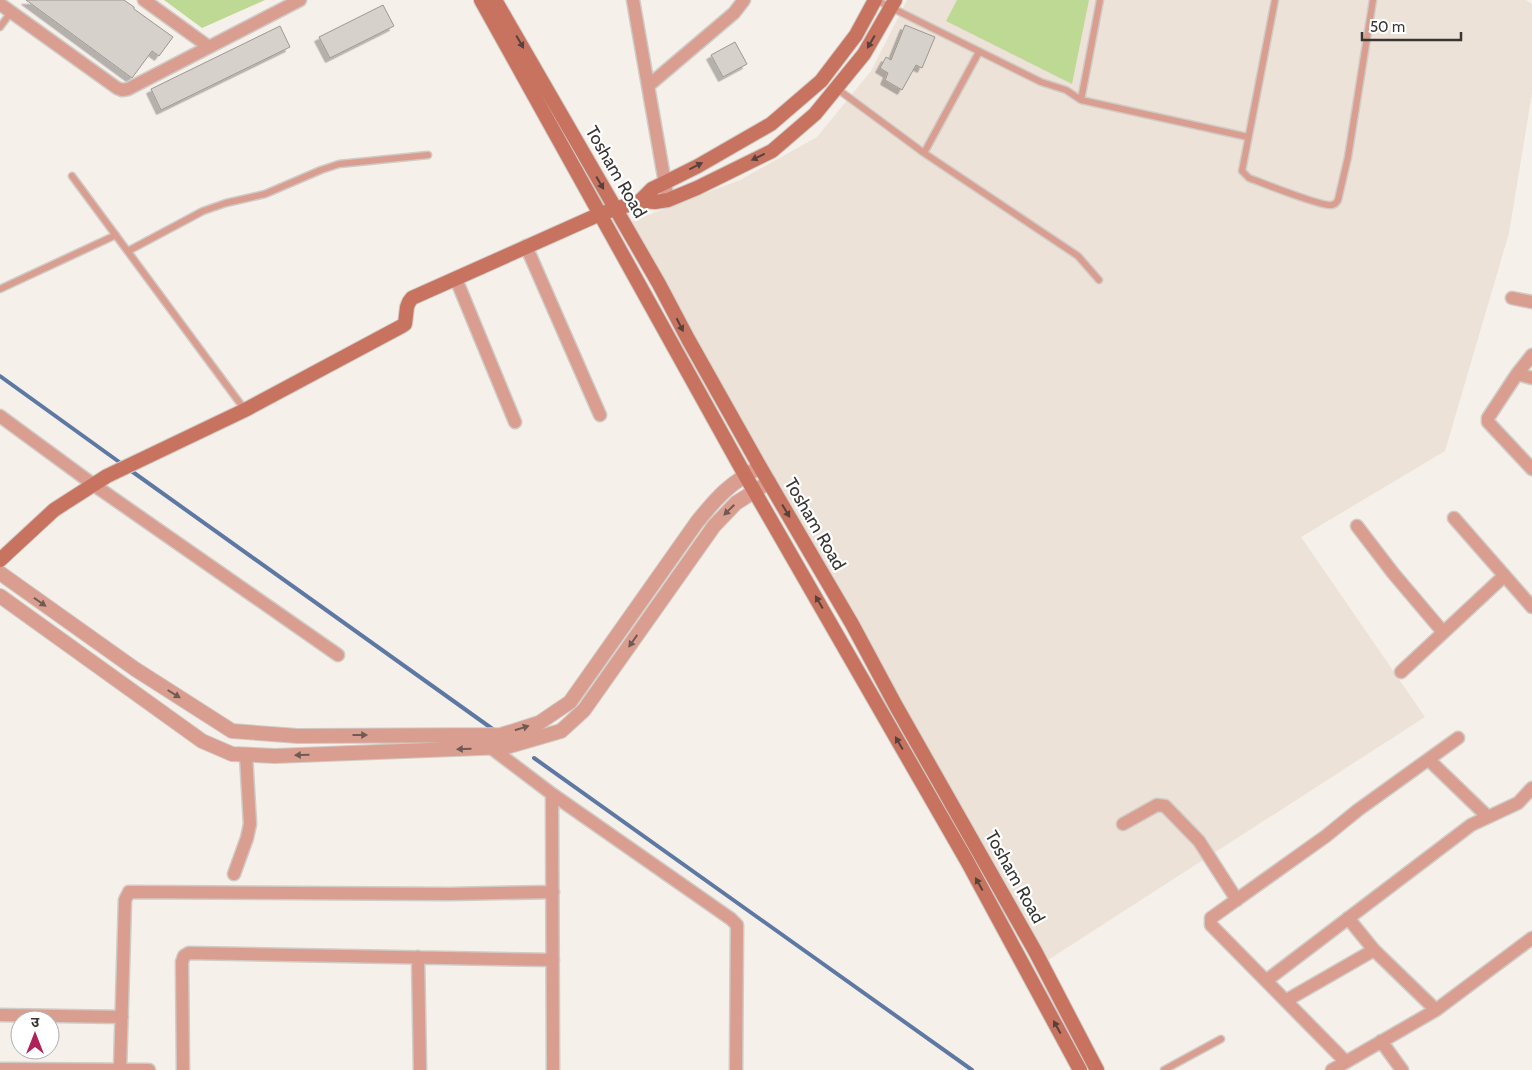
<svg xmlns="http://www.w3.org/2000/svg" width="1532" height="1070" font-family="Cabin,'Noto Sans Devanagari',sans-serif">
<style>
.built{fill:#ede2d7}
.green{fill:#bdd994}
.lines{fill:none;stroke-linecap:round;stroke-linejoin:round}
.stream{stroke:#5e78a4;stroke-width:4}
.building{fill:#d6d1cb;stroke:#9c9892;filter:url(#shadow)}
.service-casing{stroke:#d0cbc6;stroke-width:9}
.minor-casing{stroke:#d0cbc6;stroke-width:15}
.tertiary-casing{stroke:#d0cbc6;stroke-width:16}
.secondary-casing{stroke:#d0cbc6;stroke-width:16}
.service{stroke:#d99e90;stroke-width:6}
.minor{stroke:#d99e90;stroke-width:12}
.tertiary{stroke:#d99e90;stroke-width:14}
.secondary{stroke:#c87360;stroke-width:14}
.oneway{fill:#55423d}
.oneway2{fill:#705a54}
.labels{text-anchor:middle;stroke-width:4.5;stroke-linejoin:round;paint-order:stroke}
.street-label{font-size:18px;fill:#383634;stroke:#fff}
</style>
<defs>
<filter id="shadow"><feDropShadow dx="-4.5" dy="4.5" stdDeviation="0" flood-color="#0004"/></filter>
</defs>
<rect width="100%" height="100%" fill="#f6f0ea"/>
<!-- built -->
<path class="built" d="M907,0h619l6,4v89l-23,140 -64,218 -144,86 124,180 -377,243 -346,-608 -72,-130 110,-42 77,-43 54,-66z"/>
<!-- green -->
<path class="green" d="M164,0h101l-63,28z
M957,0h132l-17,84 -126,-63z"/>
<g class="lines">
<!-- stream -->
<path class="stream" d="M0,376l122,88
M130,470l364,260
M534,758l438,312"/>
</g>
<!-- building -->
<path class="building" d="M26,0h98l10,7v2l39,28 -14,19 -7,-5 -20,27z
M383,5l11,21 -64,32 -11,-21z
M905,25l30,12 -13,31 -6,-3 -14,25 -17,-10 3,-7 -8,-5 6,-11 5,3z
M280,26l10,21 -129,63 -10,-21z
M735,42l12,22 -24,13 -12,-22z"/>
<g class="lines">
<!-- service casing -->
<g class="service-casing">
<path id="service" d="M876,0l165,82 25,8 15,10 167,37
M1275,0l-33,171 7,7c14,5 73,29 83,27 4,-1 4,-2 6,-5l10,-43 25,-157
M0,27l11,-15
M836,88l88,65 154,103 21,24
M1081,100l19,-100
M924,153l55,-101
M72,176l173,234
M128,251l75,-40 23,-8 39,-9 56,-24 18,-6 89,-9
M0,289l116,-54
M1164,1070l57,-31"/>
</g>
<!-- minor casing -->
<g class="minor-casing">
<path id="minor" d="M144,0l65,47
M633,0l35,200
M0,4l117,84 5,2 6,-1 172,-89
M648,86l86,-73 10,-13
M526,246l74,169
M456,279l59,143
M1512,298l20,4
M1532,355l-15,19 15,4
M1517,374l-29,44v4l44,47
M0,416l94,69 244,170
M1454,518l78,89
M1357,526l36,47 50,59
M1401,672l103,-96
M486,744l66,50 179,125 6,6 -1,145
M1429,760l59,57
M552,794l1,276
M1123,824l34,-19 8,1 34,35 38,59
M234,874l13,-36 3,-14 -4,-69
M1348,918l26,32 62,60
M418,957l2,113
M1267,980l204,-155 47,-22 14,-15
M1287,1000l87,-50
M0,1015l122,2
M1381,1041l21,29
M1346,1062l-135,-137v-7l115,-82 32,-26 100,-72
M0,1069l149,1
M120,1070l5,-170 4,-8 321,2 103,-2
M183,1070l-1,-108 2,-6 5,-3 364,7
M1332,1070l104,-60 96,-72"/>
</g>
<!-- tertiary casing -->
<g class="tertiary-casing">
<path id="tertiary" d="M0,573l135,96 97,62 66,5 203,-1 38,-12 31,-21 127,-180c21,-26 33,-39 63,-55
M0,596l202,145 30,13 43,2 231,-9 55,-16 23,-21 130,-184 22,-23 33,-21"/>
</g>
<!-- secondary casing -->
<g class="secondary-casing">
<path id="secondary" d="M481,0l264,475 222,386 113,209
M495,0l164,284 29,55 72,128 92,157 44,82 139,245 62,119
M640,201l12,-12 46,-23 73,-42 50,-43 35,-46 19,-35
M0,560l54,-50 53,-34 138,-66 157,-84 3,-2 2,-17 2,-5 3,-4 188,-84 40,-13 15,1 13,-2 29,-12 75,-37 43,-37 49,-60 31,-54"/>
</g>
<!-- service -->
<use href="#service" class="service"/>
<!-- minor -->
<use href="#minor" class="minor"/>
<!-- tertiary -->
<use href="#tertiary" class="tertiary"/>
<!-- secondary -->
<use href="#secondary" class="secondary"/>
</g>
<!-- one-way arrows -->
<defs><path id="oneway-solid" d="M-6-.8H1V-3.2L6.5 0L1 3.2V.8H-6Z" transform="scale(1.25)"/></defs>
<g class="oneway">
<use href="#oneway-solid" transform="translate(520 42) rotate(60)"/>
<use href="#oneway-solid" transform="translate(871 42) rotate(120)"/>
<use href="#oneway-solid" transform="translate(758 157) rotate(154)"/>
<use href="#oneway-solid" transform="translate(696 166) rotate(-27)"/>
<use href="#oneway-solid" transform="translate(600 183) rotate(60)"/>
<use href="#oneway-solid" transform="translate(680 325) rotate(63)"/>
<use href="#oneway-solid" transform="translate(786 511) rotate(59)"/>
<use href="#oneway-solid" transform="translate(819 602) rotate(-120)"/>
<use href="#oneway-solid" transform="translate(899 743) rotate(-120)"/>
<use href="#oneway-solid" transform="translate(979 884) rotate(-119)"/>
<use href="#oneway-solid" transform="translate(1057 1027) rotate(-119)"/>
</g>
<g class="oneway2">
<use href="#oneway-solid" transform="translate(729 510) rotate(135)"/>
<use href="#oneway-solid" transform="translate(40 602) rotate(35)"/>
<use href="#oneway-solid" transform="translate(633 641) rotate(125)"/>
<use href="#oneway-solid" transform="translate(174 694) rotate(32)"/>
<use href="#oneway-solid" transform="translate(522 728) rotate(-18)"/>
<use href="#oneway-solid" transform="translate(360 735)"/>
<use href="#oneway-solid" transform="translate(464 749) rotate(178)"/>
<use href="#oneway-solid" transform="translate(302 755) rotate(178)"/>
</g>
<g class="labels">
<!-- street labels -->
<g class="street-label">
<text transform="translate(616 172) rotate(60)" y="6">Tosham Road</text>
<text transform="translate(815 524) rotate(60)" y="6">Tosham Road</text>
<text transform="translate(1015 877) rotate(61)" y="6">Tosham Road</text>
</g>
</g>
<!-- north arrow -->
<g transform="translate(35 1035)"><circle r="24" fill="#ffffff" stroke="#afafae"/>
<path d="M0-4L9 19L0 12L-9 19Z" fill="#af2157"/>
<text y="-8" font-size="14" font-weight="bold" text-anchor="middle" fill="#383634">उ</text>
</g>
<!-- scale -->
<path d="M1362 32v8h99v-8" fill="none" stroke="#383634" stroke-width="2.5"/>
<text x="1370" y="32" font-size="15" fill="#383634" stroke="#ffffff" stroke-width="4" paint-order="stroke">50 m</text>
</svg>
